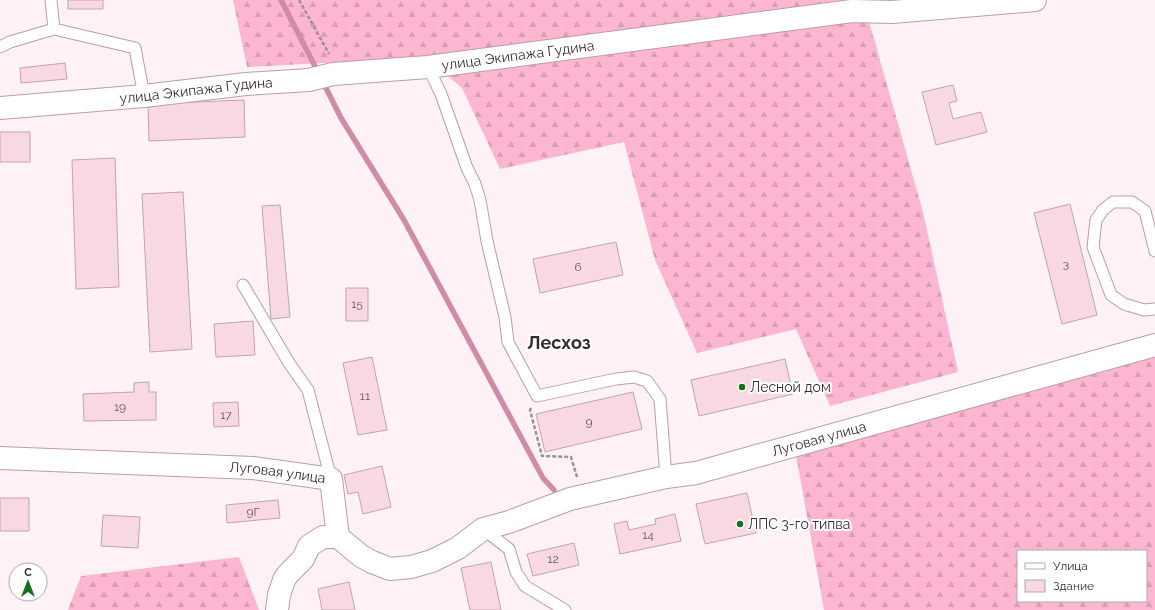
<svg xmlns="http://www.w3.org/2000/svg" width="1155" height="610" font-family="Raleway,sans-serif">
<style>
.forest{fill:url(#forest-firs);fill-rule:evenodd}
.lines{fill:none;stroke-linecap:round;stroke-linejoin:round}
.stream{stroke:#d08ba6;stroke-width:5.5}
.building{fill:#f8d8e3;stroke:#c2a3ae}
.lane-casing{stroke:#bb9da8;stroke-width:13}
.street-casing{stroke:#bb9da8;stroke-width:24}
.path{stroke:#9e9196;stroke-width:2.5;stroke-dasharray:4 2;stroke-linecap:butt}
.lane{stroke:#fff;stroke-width:11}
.street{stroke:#fff;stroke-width:22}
.poi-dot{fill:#12701d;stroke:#fff;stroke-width:1.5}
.labels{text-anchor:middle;stroke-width:4;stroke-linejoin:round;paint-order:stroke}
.number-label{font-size:12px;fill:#66565c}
.street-label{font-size:14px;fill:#362a2f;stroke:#fff}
.poi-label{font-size:14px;fill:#362a2f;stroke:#fff;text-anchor:start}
.district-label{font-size:18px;font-weight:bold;fill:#362a2f;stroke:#fff}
</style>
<defs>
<pattern id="forest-firs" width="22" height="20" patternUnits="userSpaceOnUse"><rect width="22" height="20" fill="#fdb6d1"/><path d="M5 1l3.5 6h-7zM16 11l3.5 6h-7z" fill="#d99db4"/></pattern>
</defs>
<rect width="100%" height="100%" fill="#fff2f6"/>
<!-- forest -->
<path class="forest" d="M233,0h630l60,212 35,160 -128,34 -34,-77 -99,24 -42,-93 -31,-118 -124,27 -38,-81 -34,-29 -87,3 -94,5z
M1155,345v265h-331l-30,-166zM1018,551h128v50h-128z
M239,557l20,53h-191l13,-34z"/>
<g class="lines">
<!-- stream -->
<path class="stream" d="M281,0l38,74
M323,82l18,36 63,102 139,258 11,12"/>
</g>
<!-- building -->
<path class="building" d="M68,0h35v9h-35z
M65,63l2,16 -46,4 -1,-15z
M953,85l4,16 -8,2 4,16 28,-7 6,20 -51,13 -14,-53z
M244,100l1,37 -96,4 -1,-37z
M0,132h30v30h-30z
M115,158l4,129 -43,2 -4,-129z
M183,192l9,157 -42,3 -8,-158z
M1070,204l27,111 -35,9 -28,-111z
M280,205l10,112 -19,2 -9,-113z
M616,242l7,33 -83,18 -7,-34z
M346,288h22v33h-22z
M253,321l2,34 -39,2 -2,-33z
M372,357l15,73 -29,5 -15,-72z
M785,359l8,35 -94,22 -8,-36z
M149,382v10h7v28l-72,1 -1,-27 51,-2v-9z
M633,392l9,37 -97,23 -9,-38z
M238,402l1,24 -25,1 -1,-24z
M382,466l9,41 -28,7 -5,-22 -10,2 -4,-19z
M747,493l9,40 -51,11 -9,-40z
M0,498h29v33h-29z
M278,500l2,18 -53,5 -1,-18z
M675,514l6,27 -61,13 -6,-30 13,-3 2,9 27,-6 -1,-5z
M103,515l37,2 -2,31 -37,-2z
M574,543l5,22 -46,11 -6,-22z
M491,562l10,48h-31l-9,-42z
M349,582l6,28h-33l-4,-21z"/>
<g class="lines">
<!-- lane casing -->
<g class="lane-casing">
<path id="lane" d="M51,0l3,29
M0,47l10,-5 44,-13 81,19 9,48
M428,67l13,27 26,74 8,16 5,16 7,41 18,76 3,25 29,54 79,-17 18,-2 13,4 13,18 6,78
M1155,251l-10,-40 -13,-9h-19l-10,8 -7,10 -3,27 18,48 13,9 20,6 11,-1
M243,285l46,78 19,27 23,89
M483,529l26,20 7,23 9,14 40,24"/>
</g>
<!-- street casing -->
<g class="street-casing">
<g id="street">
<path id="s1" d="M0,108l144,-12 102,-12 63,-4 24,-6 95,-7 424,-56 40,1 143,-12"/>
<path id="s2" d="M0,458l253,10 78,11 7,58 23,19 11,6 18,7 21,-2 21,-6 26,-13 25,-19 26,-7 61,-23 96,-22 30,-4 459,-128"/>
<path d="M277,610l2,-15 5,-15 4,-6 15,-15 6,-13 14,-9h15"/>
</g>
</g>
<!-- path -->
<path class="path" d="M299,0l30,54
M531,408l-1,2 12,46 29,1 6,20"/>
<!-- lane -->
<use href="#lane" class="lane"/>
<!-- street -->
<use href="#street" class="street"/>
</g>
<!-- markers -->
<g class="poi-dot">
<circle cx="742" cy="387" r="4"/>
<circle cx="740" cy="524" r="4"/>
</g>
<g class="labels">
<!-- number labels -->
<g class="number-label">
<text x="1066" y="268">3</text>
<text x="578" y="271">6</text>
<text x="357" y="308">15</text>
<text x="365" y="400">11</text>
<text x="120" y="411">19</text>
<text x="226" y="419">17</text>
<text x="589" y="426">9</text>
<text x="253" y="516">9Г</text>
<text x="648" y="539">14</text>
<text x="553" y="563">12</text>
</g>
<!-- street labels -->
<g class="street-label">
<text dy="5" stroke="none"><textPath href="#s1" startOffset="521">улица Экипажа Гудина</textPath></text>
<text dy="5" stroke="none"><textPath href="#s1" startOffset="197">улица Экипажа Гудина</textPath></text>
<text dy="5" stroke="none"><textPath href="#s2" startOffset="904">Луговая улица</textPath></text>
<text dy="5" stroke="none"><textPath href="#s2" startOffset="278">Луговая улица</textPath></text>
</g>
<!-- poi labels -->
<g class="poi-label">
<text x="750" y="392">Лесной дом</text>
<text x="748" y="529">ЛПС 3-го типва</text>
</g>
<!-- district labels -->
<g class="district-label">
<text x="559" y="349">Лесхоз</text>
</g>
</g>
<!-- legend -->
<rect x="1017" y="550" width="130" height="52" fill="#ffffff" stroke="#afaaac"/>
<rect x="1025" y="563" width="20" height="6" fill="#ffffff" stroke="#afaaac"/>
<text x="1053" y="570" font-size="12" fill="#362a2f">Улица</text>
<rect x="1025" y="580" width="20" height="12" fill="#f8d8e3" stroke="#afaaac"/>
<text x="1053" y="590" font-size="12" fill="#362a2f">Здание</text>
<!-- north arrow -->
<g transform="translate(28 582)"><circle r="19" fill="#ffffff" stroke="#afaaac"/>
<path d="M0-3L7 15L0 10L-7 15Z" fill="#12701d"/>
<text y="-6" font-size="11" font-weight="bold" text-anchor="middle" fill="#362a2f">С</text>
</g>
</svg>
